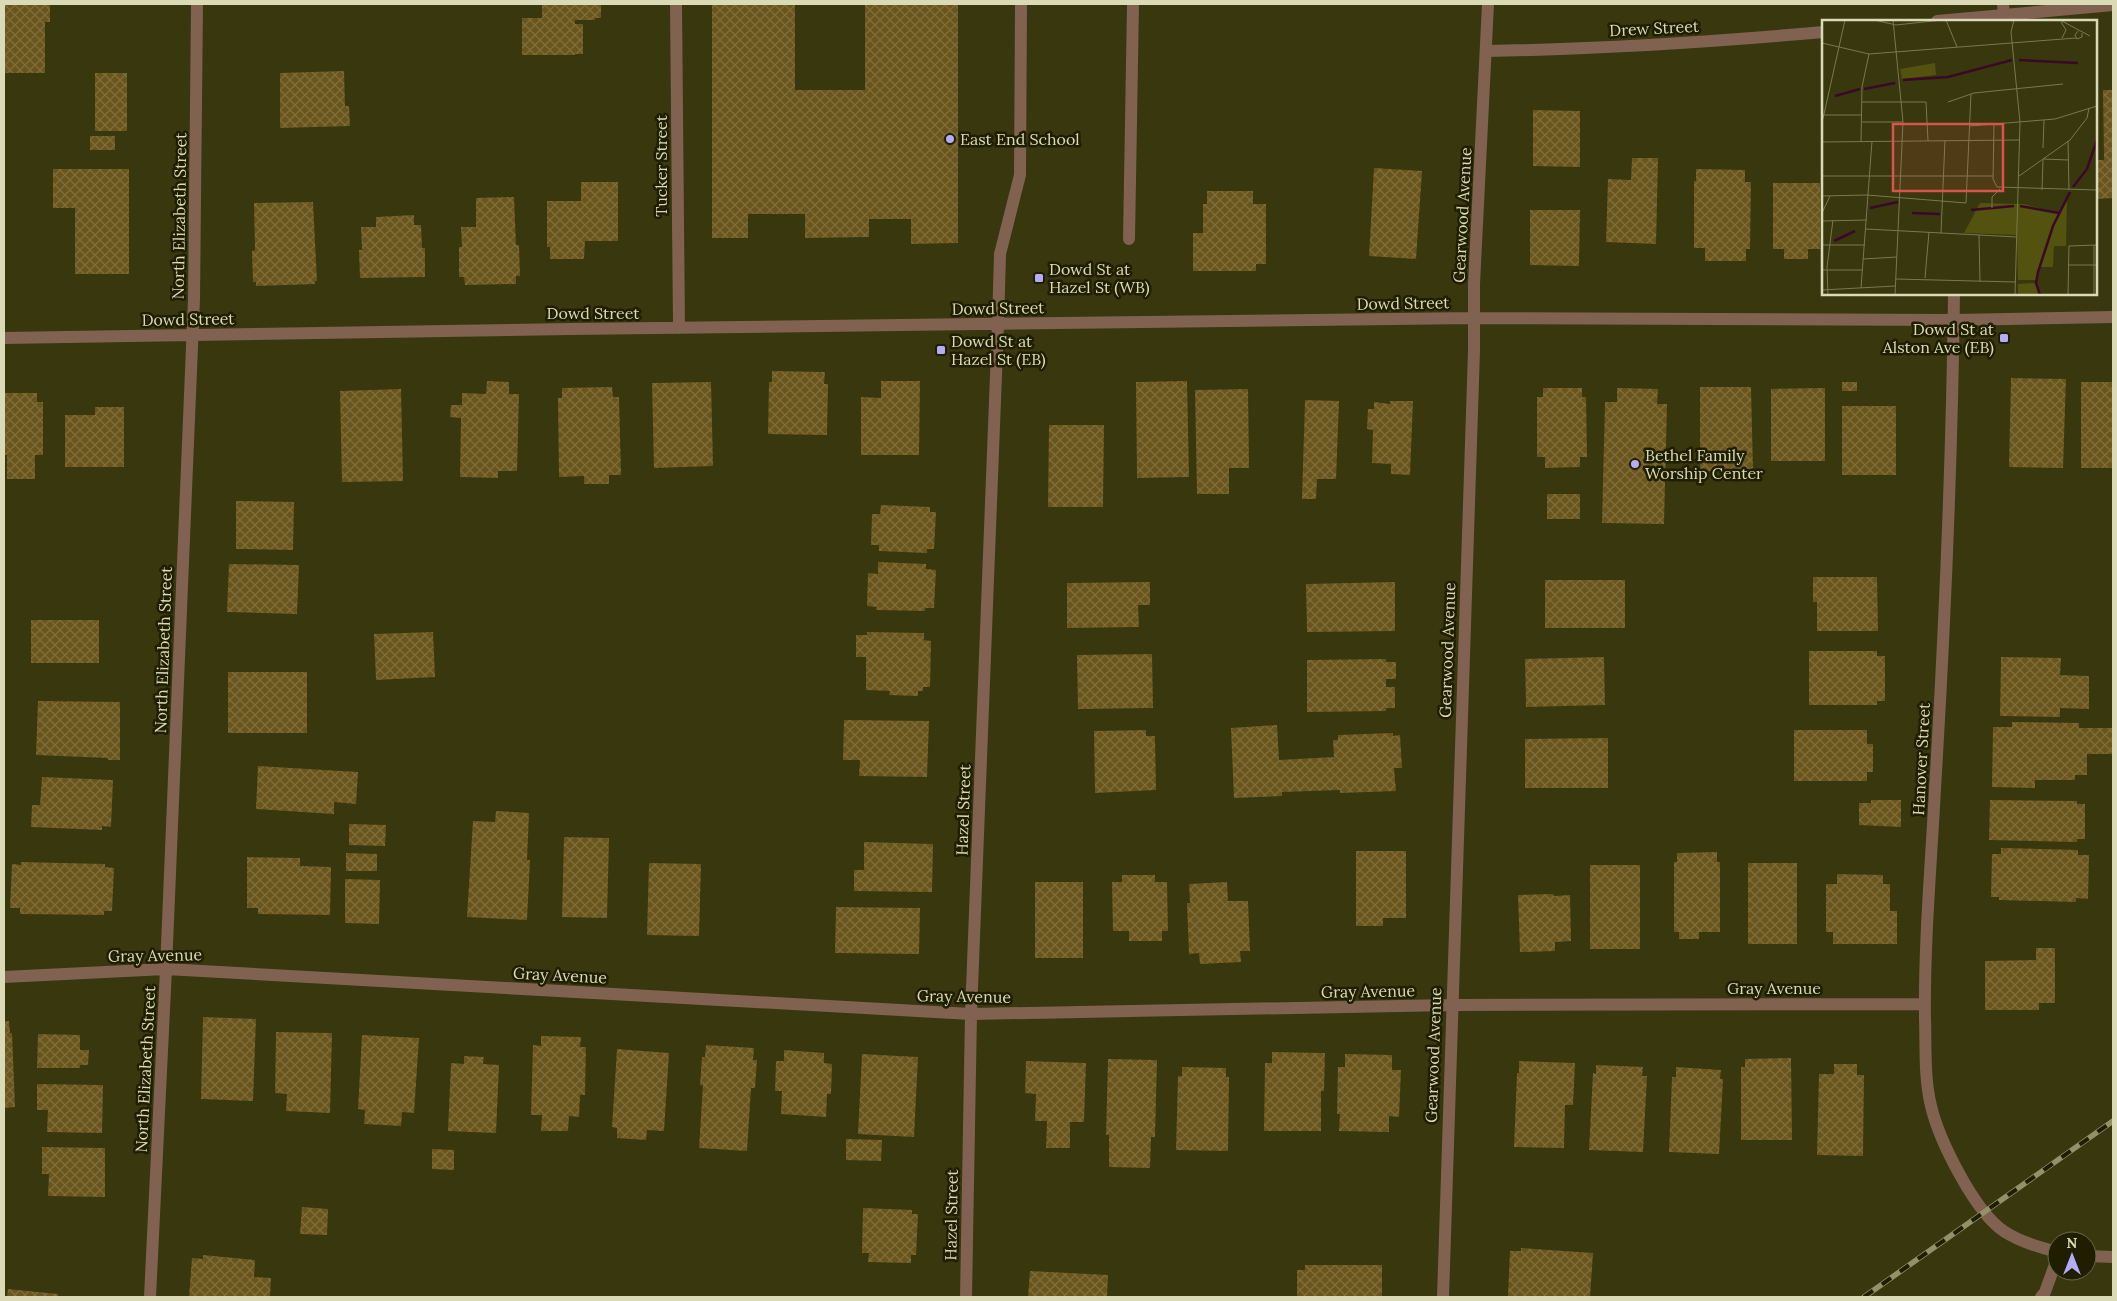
<svg xmlns="http://www.w3.org/2000/svg" width="2117" height="1301" font-family="Lora,serif">
<style>
.building{fill:url(#building-cross-hatch)}
.lines{fill:none;stroke-linecap:round;stroke-linejoin:round}
.service{stroke:#816150;stroke-width:12}
.minor{stroke:#816150;stroke-width:12}
.rail-casing{stroke:#91916a;stroke-width:5.5}
.rail{stroke:#1f1e00;stroke-width:4;stroke-dasharray:11;stroke-linecap:butt}
.poi-dot{fill:#b4acf9;stroke:#1f1e00;stroke-width:2}
.labels{text-anchor:middle;stroke-width:5;stroke-linejoin:round;paint-order:stroke}
.street-label{font-size:16px;fill:#dadbb6;stroke:#1f1e00}
.poi-label{font-size:16px;fill:#dadbb6;stroke:#1f1e00;text-anchor:start}
.inset-river{fill:none;stroke:#3c0828;stroke-width:2.5}
.inset-road{fill:none;stroke:#797951;stroke-width:1}
.view{fill:#d7554c;fill-opacity:0.15;stroke:#d7554c;stroke-width:2.5}
.inset-edge{fill:none;stroke:#dadbb6;stroke-width:2.5}
</style>
<defs>
<pattern id="building-cross-hatch" width="8" height="8" patternUnits="userSpaceOnUse" patternTransform="scale(1.25)"><rect width="8" height="8" fill="#6a551c"/><path d="M0 0l8 8M0 8l8-8" fill="none" stroke="#7f6d3b"/></pattern>
</defs>
<rect width="100%" height="100%" fill="#38370e"/>
<!-- building -->
<path class="building" d="M4,4h46v18h-5v51h-41z
M542,4h59v14h-6v2h-20v4h8v30h-8v1h-53v-37h20z
M712,4h83v86h70v-86h93v239l-47,1v-25h-42v18l-64,1v-24h-57v24h-36z
M344,71l1,35h4l1,20 -70,2v-55z
M95,73h32v58h-32z
M2103,90h10v108l-17,1v-39h8z
M1533,110l47,1v56l-47,-1z
M90,136h25v14h-25z
M1632,158h26l-2,86 -50,-2 2,-63 23,1z
M1374,168l48,3 -6,88 -47,-3z
M53,169h76v105h-54v-66h-22z
M1696,169l49,1v12h6l-1,67h-4v12h-41v-13h-11v-67h2z
M581,182h37v59h-33l-1,18h-34v-12h-3v-46h34z
M1773,183h47v66h-12v10h-24v-10h-11z
M1207,191h46v13h13v60h-10v7h-63v-38h10v-29h4z
M514,197l2,48h3l1,31h-4v8l-51,1 -1,-8h-5v-30h3l-1,-20h15v-29z
M313,202l4,79h-2v3l-59,2v-4h-3l-1,-31 3,-1 -1,-47z
M1530,210h50l-1,56 -49,-1z
M414,215v10h7l1,23h3v29l-65,1 -1,-28h3l-1,-23h15v-10z
M772,371l53,1 -1,12h4l-1,51 -59,-1 1,-52h3z
M2011,378l55,1 -3,89 -54,-1z
M487,381l22,1v12h10l-2,77h-19v7l-38,-1 1,-59 -11,-1 1,-12h11v-12l24,1z
M881,381h39l-1,74h-58v-58l20,1z
M1187,381l2,96 -52,1 -1,-96z
M711,382l2,84 -59,2 -2,-85z
M1842,382h15v9h-15z
M2081,382h32v86h-32z
M612,387l1,10h6l2,78h-12v9h-25v-8l-25,1 -1,-79h4v-10z
M1700,387h51l2,84h-53z
M1543,388h39v9h4l1,60h-7v10l-35,1v-11h-8v-60h6z
M1617,388l41,1 -1,15h10l-3,120 -62,-1 3,-121h12z
M1825,388v73h-54v-72z
M401,389l2,92 -61,1 -2,-91z
M1248,389l1,79h-20v26h-32l-2,-104z
M4,393h33v9h6v53h-8v24h-28v-24h-3z
M1305,400l34,1 -3,78h-19l-1,20h-14z
M1390,401h23l-3,74 -19,-1v-10l-19,-1 1,-33 -6,-1 1,-20h6v-7l16,2z
M1842,406h54v69h-54z
M95,407h29v60h-59v-52h30z
M1049,425h55l-1,82h-55z
M1547,494h33v25h-33z
M236,501l58,1 -1,48 -57,-1z
M881,505l49,2v5h6l-2,37h-7v4l-48,-2v-6h-8l1,-31h8z
M878,562l48,2v5l10,1 -2,38h-9v3l-49,-1 1,-3 -10,-1 1,-33 10,1z
M229,564l70,1 -2,49 -70,-2z
M1813,577h64l1,54h-61v-29h-4z
M1545,580h80v48h-80z
M1150,582v23h-12l1,22 -72,1v-45z
M1395,582v49l-88,1 -1,-48z
M31,620h68v43h-68z
M433,632l2,45 -59,3 -2,-46z
M867,632l57,1v7l7,1 -1,46h-7v4h-5v5l-29,-1 1,-4 -24,-1v-33h-10v-22h11z
M1809,651h68v5h8v45h-8v4h-68z
M1152,654l1,54 -75,1 -1,-54z
M1604,657l1,48 -79,2 -1,-48z
M2001,657l60,1 -1,17 29,1v33l-29,-1v9l-60,-1z
M1386,659v3h10v17h-10v8h9v21h-9v3l-79,1v-52z
M228,672h79v61h-79z
M38,701l82,1v58h-12v-2l-72,-3z
M844,720l85,1 -2,56 -68,-1 1,-16h-17z
M2012,722l67,1v5h34v26h-26v21h-12v5h-40v8l-43,-1 1,-60h19z
M1277,725l2,35 55,-3 -1,-17h5v-5l55,-2v3l7,-1 2,33h-8l2,23 -56,2v-3l-58,2v4l-48,2 -3,-70z
M1146,730v6h9l1,54 -61,3 -1,-62z
M1794,730h73v14h6v28h-6v9h-73z
M1608,738v50h-83v-49z
M258,766l100,6 -2,32 -22,-2v12l-78,-5z
M42,777l71,3 -2,47 -9,-1v4l-71,-3 1,-22h8z
M1871,800h30v27l-42,-2v-22h12z
M1990,800l87,1v3h8v35h-8v3l-88,-2z
M496,811l33,2 -2,47h3l-3,60 -60,-3 6,-96 22,1z
M349,824l37,1 -1,21 -36,-1z
M564,837l45,1 -2,80 -45,-1z
M864,842l69,2 -1,48 -78,-1v-21h10z
M2001,848l77,2v5h11l-1,44 -12,-1v4l-77,-2v-3h-8l1,-43h9z
M1356,851h50v67h-23v8h-27z
M1717,852v10h3v70h-21v7h-20v-7h-5v-70h3v-9z
M346,853l31,1v17h-31z
M247,857l53,1v8l31,1 -1,48 -72,-1v-6h-11z
M21,862l84,2v3l9,1 -2,43h-8v4l-84,-1v-6h-10l2,-44 9,1z
M649,863l52,1 -2,72 -52,-1z
M1748,863h49v81h-49z
M1590,865h50v84h-50z
M1837,874l46,1v9h7v27h7v33h-64v-12h-7v-48h11z
M1122,875h33v7h12l1,49h-6v10h-33v-10h-16l-1,-49h10z
M345,879l35,1 -1,44 -34,-1z
M1035,882h48v76h-48z
M1227,882l1,19h20l2,50h-10l1,11 -41,2 -1,-11 -10,1 -2,-51h3l-1,-19z
M1553,894l1,2 16,-1 1,46 -16,1v9l-35,1 -2,-57z
M836,907l84,1 -1,46 -84,-1z
M2036,948h19v55h-16v7h-54v-49l51,-1z
M203,1017l53,2 -3,82 -52,-2z
M4,1021h5l1,12h2l3,74 -11,1z
M276,1032l56,1 -2,80 -44,-2 1,-17 -12,-1z
M38,1034l42,1v15h9l-1,15h-8v3h-43z
M362,1035l57,3 -5,75 -12,-1 -1,14 -37,-2 1,-14 -7,-1z
M541,1036l40,1 -1,10h6l-1,48h-5l-1,22 -10,-1 -1,15h-27l1,-16h-11l2,-70 8,1z
M706,1045l48,3 -1,12h4l-2,28h-4l-4,63 -48,-3 4,-63h-3l2,-28h3z
M617,1049l52,4 -5,78 -17,-1 -1,10 -29,-2v-10l-5,-1z
M784,1050l40,3v10l8,1 -1,30h-4l-1,23 -45,-3 1,-23h-7l1,-30h8z
M1272,1052l53,1 -1,38h-3v40h-57l1,-68h7z
M862,1054l56,3 -4,80 -56,-3z
M1345,1054l47,1v15h9l-2,47 -10,-1v16l-50,-1 1,-17h-3l1,-47h7z
M464,1056l20,1 -1,7 16,1 -3,68 -48,-2 3,-68 13,1z
M1791,1058l1,82h-51v-73h4v-8z
M1108,1059l49,1 -2,77h-4l-1,31 -41,-1v-32h-3z
M1026,1061l60,2 -2,59h-14v26h-24l1,-27h-12l1,-27 -11,-1z
M1519,1061l56,2 -2,42h-8l-1,43 -50,-1 3,-74h2z
M1834,1064h23v11h7l-1,81 -46,-1 2,-81h15z
M1596,1065l47,2 -1,9h5l-4,76 -54,-2 4,-77 3,1z
M1182,1067l44,1v9h3l-1,74 -52,-1 2,-74h4z
M1676,1067l45,3 -1,9h3l-4,75 -50,-2 3,-75h4z
M37,1084l66,1 -1,48 -55,-1 1,-22h-11z
M846,1139l36,1 -1,21 -35,-1z
M42,1147l63,1v49l-57,-1 1,-22h-7z
M432,1149l22,1v20l-22,-1z
M302,1207l26,2 -1,26 -27,-1z
M863,1208l49,2v4h6l-2,41h-5v8l-43,-1 1,-9h-7z
M1521,1248l72,5 -3,44 -82,-1 2,-45h11z
M203,1255l52,5 -1,17 17,1 -1,19h-81l3,-39 11,1z
M1305,1265h77v32h-85v-27h8z
M1030,1271l78,4 -1,22h-79z
M8,1289l50,5v3h-51z"/>
<g class="lines">
<!-- service -->
<path class="service" d="M2003,4l1,11
M1129,239l4,-235
M998,324l2,-70 20,-79 1,-171"/>
<!-- minor -->
<path class="minor" d="M676,4l3,324
M1937,21l176,-16
M1487,51c112,-2 224,-9 336,-19
M1954,294c-2,165 -9,330 -19,495 -4,77 -11,154 -10,230 1,29 -1,58 6,87 8,34 44,107 74,126 16,10 34,15 52,20
M4,338l566,-9 905,-11 479,2 159,-3
M4,977l162,-8 805,45 480,-9 474,-1
M2087,1256l26,1
M150,1297l16,-328 28,-670 3,-295
M966,1297l5,-283 27,-690
M1443,1297l31,-946v-67l14,-280
M2041,1297l4,-5 12,-33"/>
<!-- rail casing -->
<g class="rail-casing">
<path id="rail" d="M1864,1297l249,-176"/>
</g>
<!-- rail -->
<use href="#rail" class="rail"/>
</g>
<!-- markers -->
<g class="poi-dot">
<circle cx="950" cy="139" r="5"/>
<rect x="1034" y="273" width="10" height="10" rx="2.5"/>
<rect x="1999" y="333" width="10" height="10" rx="2.5"/>
<rect x="936" y="345" width="10" height="10" rx="2.5"/>
<circle cx="1635" cy="464" r="5"/>
</g>
<g class="labels">
<!-- street labels -->
<g class="street-label">
<text transform="translate(1654 28) rotate(-3)" y="6">Drew Street</text>
<text transform="translate(661 166) rotate(-90)" y="6">Tucker Street</text>
<text transform="translate(1462 215) rotate(-87)" y="6">Gearwood Avenue</text>
<text transform="translate(179 216) rotate(-89)" y="6">North Elizabeth Street</text>
<text transform="translate(1403 303) rotate(-1)" y="6">Dowd Street</text>
<text transform="translate(998 308) rotate(-1)" y="6">Dowd Street</text>
<text x="593" y="319">Dowd Street</text>
<text transform="translate(188 319) rotate(-1)" y="6">Dowd Street</text>
<text transform="translate(163 650) rotate(-88)" y="6">North Elizabeth Street</text>
<text transform="translate(1447 650) rotate(-88)" y="6">Gearwood Avenue</text>
<text transform="translate(1921 759) rotate(-87)" y="6">Hanover Street</text>
<text transform="translate(963 810) rotate(-88)" y="6">Hazel Street</text>
<text transform="translate(155 955) rotate(-1)" y="6">Gray Avenue</text>
<text transform="translate(560 975) rotate(3)" y="6">Gray Avenue</text>
<text x="1774" y="994">Gray Avenue</text>
<text transform="translate(1368 991) rotate(-1)" y="6">Gray Avenue</text>
<text transform="translate(964 996) rotate(1)" y="6">Gray Avenue</text>
<text transform="translate(1433 1055) rotate(-88)" y="6">Gearwood Avenue</text>
<text transform="translate(145 1069) rotate(-87)" y="6">North Elizabeth Street</text>
<text transform="translate(951 1215) rotate(-89)" y="6">Hazel Street</text>
</g>
<!-- poi labels -->
<g class="poi-label">
<text x="960" y="145">East End School</text>
<text x="1049" y="275">Dowd St at<tspan x="1049" dy="18">Hazel St (WB)</tspan></text>
<text x="1994" y="335" text-anchor="end">Dowd St at<tspan x="1994" dy="18">Alston Ave (EB)</tspan></text>
<text x="951" y="347">Dowd St at<tspan x="951" dy="18">Hazel St (EB)</tspan></text>
<text x="1645" y="461">Bethel Family<tspan x="1645" dy="18">Worship Center</tspan></text>
</g>
</g>
<!-- overview -->
<g transform="translate(1822 20)">
<rect width="275" height="275" fill="#38370e"/>
<path d="M113,43l1,12 -34,4 -2,-10zM245,179l-1,47h-12l-1,21h-13l-3,13h-19l-1,-45 -53,-2 16,-30 44,1 35,10zM214,263l4,12h-22v-11z" fill="#53520e"/>
<path class="inset-river" d="M197,40l59,3M81,60l45,-3 64,-17M42,69l31,-6M13,76l25,-7M251,167l14,-18 10,-29M198,186l39,7M48,188l28,-6M149,190l43,-4M90,193l28,1M12,221l21,-10M218,275l-4,-12 2,-11 15,-46 17,-34"/>
<path class="inset-road" d="M52,0l22,5 46,-5M71,0l10,102 -8,173M124,0l11,27M192,0l-3,12 9,90 -5,173M238,0l30,16M239,2l5,8 -4,8M256,11l-3,4 2,4 5,-2v-4M0,23l47,11 207,-16M40,82h64l2,39M126,82l26,-9 89,-9M1,95h39M40,102h41M0,103l23,-103M172,105l-1,54 4,8 100,3M148,106l85,-7 42,-13M246,121l1,49M0,122l197,-2M39,122l1,-55 7,-33M221,128l1,-28M221,139l26,1M0,156h171M197,156l51,-36 17,-22 2,-10M220,170l1,-30M0,176l45,-1 99,8 5,-109M170,188v-11l8,-8M0,193l8,-17M0,201l45,-1M44,209l151,8M119,213l4,-93M157,215l1,47M0,225h43M41,239l34,-2M246,245h29M0,250h40M103,258l4,-46M74,259l119,3M39,268l11,-147M0,270l73,-4M6,275l-1,-28 6,-47M246,275l1,-49 28,-1M272,275v-50"/>
<path class="view" d="M71,104h110v67h-110z"/>
<rect width="275" height="275" class="inset-edge"/>
</g>
<!-- border -->
<rect width="2117" height="1301" fill="none" stroke="#dadbb6" stroke-width="10"/>
<!-- north arrow -->
<g transform="translate(2072 1256)"><circle r="24" fill="#1f1e00" stroke="#6a6a49"/>
<path d="M0-4L9 19L0 12L-9 19Z" fill="#b4acf9"/>
<text y="-8" font-size="14" font-weight="bold" text-anchor="middle" fill="#dadbb6">N</text>
</g>
</svg>
